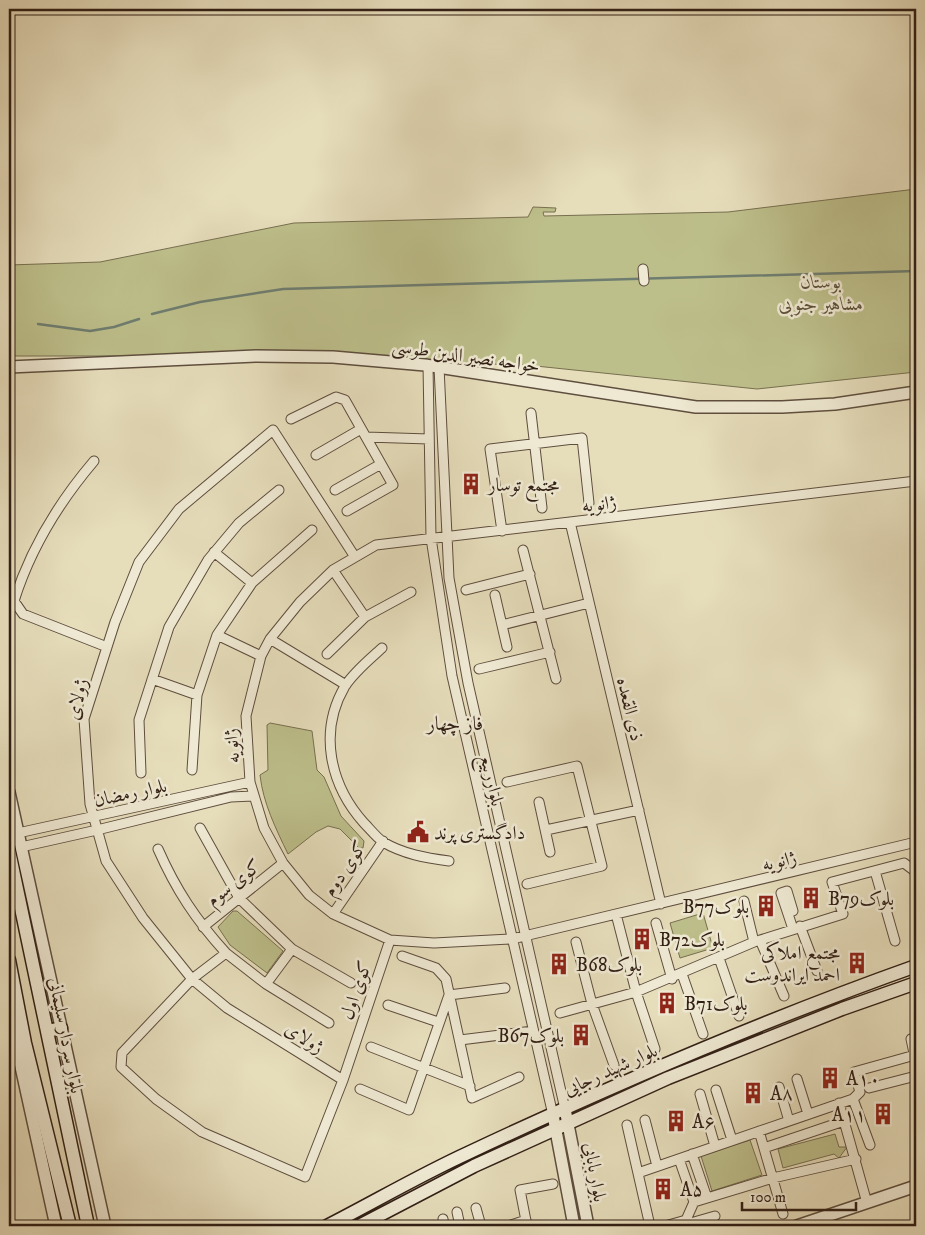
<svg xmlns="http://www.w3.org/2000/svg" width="925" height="1235" font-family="'IM FELL DW Pica',Amiri,serif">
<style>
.green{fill:#bdbf8b;stroke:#776f50}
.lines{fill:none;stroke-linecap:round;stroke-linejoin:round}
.stream{stroke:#6e7d70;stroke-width:2.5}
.minor-casing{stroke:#5e4e3e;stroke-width:11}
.tertiary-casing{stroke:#5e4e3e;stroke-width:14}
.secondary-casing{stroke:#311f15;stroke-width:15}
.minor{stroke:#efe9d3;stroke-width:9}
.tertiary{stroke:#efe9d3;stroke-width:11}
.secondary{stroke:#efe9d3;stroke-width:12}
.labels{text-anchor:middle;stroke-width:5;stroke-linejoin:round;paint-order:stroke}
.park-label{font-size:19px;font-style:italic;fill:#5b4f38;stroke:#efe9d3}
.street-label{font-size:19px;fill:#311f15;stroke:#efe9d3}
.poi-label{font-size:19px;fill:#311f15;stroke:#efe9d3;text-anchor:start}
.neighbourhood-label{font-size:20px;fill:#311f15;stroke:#efe9d3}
</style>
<rect width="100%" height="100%" fill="#e6ddbb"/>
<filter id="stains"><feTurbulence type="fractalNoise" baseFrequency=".004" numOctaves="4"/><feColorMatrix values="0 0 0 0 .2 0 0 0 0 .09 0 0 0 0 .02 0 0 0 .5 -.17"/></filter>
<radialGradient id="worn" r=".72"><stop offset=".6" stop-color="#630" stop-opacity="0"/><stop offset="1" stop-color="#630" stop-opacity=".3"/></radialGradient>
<!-- green -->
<path class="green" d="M916,189v183l-159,17 -231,-24 -336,-9h-181v-91l91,-3 194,-39 234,-6 5,-10 23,1 -1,4h-12l1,4 184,-4z
M270,723l42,8 5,39 7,7 17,39 23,25 -1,7h-4l-19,-19 -12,-3 -12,6 -28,22c-12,-25 -25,-51 -28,-79l8,-5 -1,-45z
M233,911h4l46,40 -16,22 -37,-28 -12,-18z
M703,913l10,35 -33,10 -10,-35z
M835,1134l4,13h8l-8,11 -5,-4 -51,14 -5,-19z
M750,1140l12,35 -50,16 -11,-35z"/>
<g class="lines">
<!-- stream -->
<path class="stream" d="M152,314l48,-12 83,-13 633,-18
M38,324l52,7 24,-4 25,-8"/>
<!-- minor casing -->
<g class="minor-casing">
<path id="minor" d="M643,269l1,12
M428,365l3,173 21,138 101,439
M439,367l10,211 19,105 97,426
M531,413l11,95
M291,419l45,-22 9,3 48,85 -46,26
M366,437l63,2
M316,455l45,-26
M94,461c-34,40 -64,89 -80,140l9,13 84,33
M916,481l-540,64 -43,25 -33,32 -30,37 -9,17 -15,60 4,66 14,46 19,35 26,32 24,19 57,26 44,3 78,-4 404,-97
M335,490l46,-26
M570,522l91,382
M502,531l-12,-82 92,-11 7,65
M523,550l33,129
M214,552l38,31
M333,570l32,47
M466,590l64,-16
M495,595l12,52
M502,625l87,-22
M217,635l44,21
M270,639l76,46
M382,648c-13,12 -27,23 -37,38 -27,46 -15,99 19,137 6,6 12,14 19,19 20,12 43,16 66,19
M327,654l38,-37 46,-25
M479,669l71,-17
M152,679l45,16
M192,770l5,-75 20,-60 35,-52 60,-53
M141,773l-2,-53 30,-93 39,-67 31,-37 40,-33
M507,782l70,-16 25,100 -75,18
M539,802l11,50
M200,828l39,70 53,51 59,34
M546,830l93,-20
M18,833l232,-51
M21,847l76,-17 134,-33 22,-1
M158,849c18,41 38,71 68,104l-34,26 -70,74 -1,14 35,32 46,33 103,45 38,-97 47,-140
M875,871l20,70
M744,901l10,41
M333,914l50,-73
M616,914l20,78 19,57
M656,923l16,56
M800,926l17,45
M203,927l80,-64
M793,929l-12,-36 6,-2 6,20
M760,940l24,56
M576,942l16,62 22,61
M226,953l40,31 63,39
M402,956l34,12 10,11 26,119 47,-21
M719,958l20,58
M682,974l21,60
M266,984l26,-35
M388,1005l50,17
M560,1013l76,-21 118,-50 89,-28 -11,-32 72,-19 12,9
M911,1039l5,24
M460,1040l73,-9
M371,1047l99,39
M797,1079l11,35
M343,1080l-116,-72 -35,-29 -49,-61 -37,-57 -16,-57 -6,-85 31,-97 24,-60 40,-53 94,-79 82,127
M779,1087l10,34
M869,1088l47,-12
M360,1089l49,21 40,-115 56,-7
M716,1090l16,50
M700,1094l15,52
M853,1099l17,46
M839,1103l28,100
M645,1120l12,46
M627,1125l23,101
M759,1131l24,83
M764,1148l80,-27
M692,1154l15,44
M679,1159l15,43
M638,1173l215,-74 7,-7 -6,-20 61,-17
M694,1202l79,-24 83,-19
M476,1208l5,18
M457,1212l3,14
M443,1219l1,7
M687,1224l28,-8
M508,1226l18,-6
M527,1226l-7,-36 33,-6
M665,1226l21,-6
M687,1226l-1,-6 8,-18"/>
</g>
<!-- tertiary casing -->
<g class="tertiary-casing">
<path id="tertiary" d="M9,367l247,-11 77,1 92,8 271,42h86l53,-3 81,-12
M9,792l96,434
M9,1012l47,214
M565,1109l23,117
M553,1115l21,111
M797,1226l119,-40"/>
</g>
<!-- secondary casing -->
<g class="secondary-casing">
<path id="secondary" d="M9,851l79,375
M9,960l16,83 45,183
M48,1031l13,-3
M327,1226c47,-24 93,-51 141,-73 147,-69 296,-133 448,-187
M359,1226l115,-60 194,-88 174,-69 74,-26"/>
</g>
<!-- minor -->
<use href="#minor" class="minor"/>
<!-- tertiary -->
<use href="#tertiary" class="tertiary"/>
<!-- secondary -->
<use href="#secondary" class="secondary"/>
</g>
<!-- icons -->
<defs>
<g id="building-bare" transform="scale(1.725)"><path d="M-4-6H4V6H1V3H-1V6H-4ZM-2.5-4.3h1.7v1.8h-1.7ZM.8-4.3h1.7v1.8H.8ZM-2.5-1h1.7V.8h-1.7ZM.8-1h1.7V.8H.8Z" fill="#8f2418" stroke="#efe9d3" stroke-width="2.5" paint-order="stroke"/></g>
<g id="civic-bare" transform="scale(1.725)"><path d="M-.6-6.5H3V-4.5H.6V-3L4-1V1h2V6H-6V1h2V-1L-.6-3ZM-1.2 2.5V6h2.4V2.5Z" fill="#8f2418" stroke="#efe9d3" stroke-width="2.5" paint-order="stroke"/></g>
</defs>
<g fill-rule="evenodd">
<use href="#building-bare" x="471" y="484"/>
<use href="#civic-bare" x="418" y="832"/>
<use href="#building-bare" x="811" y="898"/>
<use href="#building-bare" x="766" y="906"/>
<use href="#building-bare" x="642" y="939"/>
<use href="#building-bare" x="857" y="963"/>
<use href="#building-bare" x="559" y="964"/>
<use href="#building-bare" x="667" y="1003"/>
<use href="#building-bare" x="581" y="1035"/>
<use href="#building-bare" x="830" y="1078"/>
<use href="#building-bare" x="753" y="1093"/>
<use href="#building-bare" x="883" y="1114"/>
<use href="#building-bare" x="676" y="1121"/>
<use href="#building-bare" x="663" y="1189"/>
</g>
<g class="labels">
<!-- park labels -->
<g class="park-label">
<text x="821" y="288">بوستان<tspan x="821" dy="22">مشاهیر جنوبی</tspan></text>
</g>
<!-- street labels -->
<g class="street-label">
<text transform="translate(466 355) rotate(8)" y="7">خواجه نصیر الدین طوسی</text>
<text transform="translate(599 503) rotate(-7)" y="7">ژانویه</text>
<text transform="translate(76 699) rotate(-77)" y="7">ژولای</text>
<text transform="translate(631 709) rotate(77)" y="7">ذی القعده</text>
<text transform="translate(231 746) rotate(-94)" y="7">ژانویه</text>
<text transform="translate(493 780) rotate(77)" y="7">بلوارربیع</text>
<text transform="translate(130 792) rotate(-12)" y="7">بلوار رمضان</text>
<text transform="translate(779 860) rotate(-13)" y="7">ژانویه</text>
<text transform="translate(344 868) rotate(-56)" y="7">کوی دوم</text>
<text transform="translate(233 882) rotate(-38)" y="7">کوی سوم</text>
<text transform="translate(355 990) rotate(-71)" y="7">کوی اول</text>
<text transform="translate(67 1035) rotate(79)" y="7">بلوار سردار سلیمانی</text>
<text transform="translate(305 1037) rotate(32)" y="7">ژولای</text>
<text transform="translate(610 1069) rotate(-24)" y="7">بلوار شهید رجایی</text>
<text transform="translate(596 1172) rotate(80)" y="7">بلوار بابایی</text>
</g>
<!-- poi labels -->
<g class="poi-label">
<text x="488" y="491">مجتمع توسار</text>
<text x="434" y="839">دادگستری پرند</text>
<text x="828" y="905">B79بلوک</text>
<text x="749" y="913" text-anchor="end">B77بلوک</text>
<text x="659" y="946">B72بلوک</text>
<text x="840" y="959" text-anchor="end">مجتمع املاکی<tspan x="840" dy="22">احمد ایراندوست</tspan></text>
<text x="576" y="971">B68بلوک</text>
<text x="684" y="1010">B71بلوک</text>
<text x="564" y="1042" text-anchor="end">B67بلوک</text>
<text x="846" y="1085">A۱۰</text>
<text x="770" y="1100">A۸</text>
<text x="866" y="1121" text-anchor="end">A۱۱</text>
<text x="692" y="1128">A۶</text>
<text x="680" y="1196">A۵</text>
</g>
<!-- neighbourhood labels -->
<g class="neighbourhood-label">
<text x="455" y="730">فاز چهار</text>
</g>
</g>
<!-- margin -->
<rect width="925" height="1235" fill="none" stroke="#e6ddbb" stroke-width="30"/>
<rect x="10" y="10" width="905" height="1215" fill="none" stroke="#311f15" stroke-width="2.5"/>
<rect x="15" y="15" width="895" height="1205" fill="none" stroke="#311f15"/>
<!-- scale -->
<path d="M742 1202v8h114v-8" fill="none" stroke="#311f15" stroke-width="2.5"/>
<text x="750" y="1202" font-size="15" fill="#311f15" stroke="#efe9d3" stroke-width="4" paint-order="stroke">100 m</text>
<rect width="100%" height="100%" filter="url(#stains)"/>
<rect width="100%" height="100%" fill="url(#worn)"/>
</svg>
